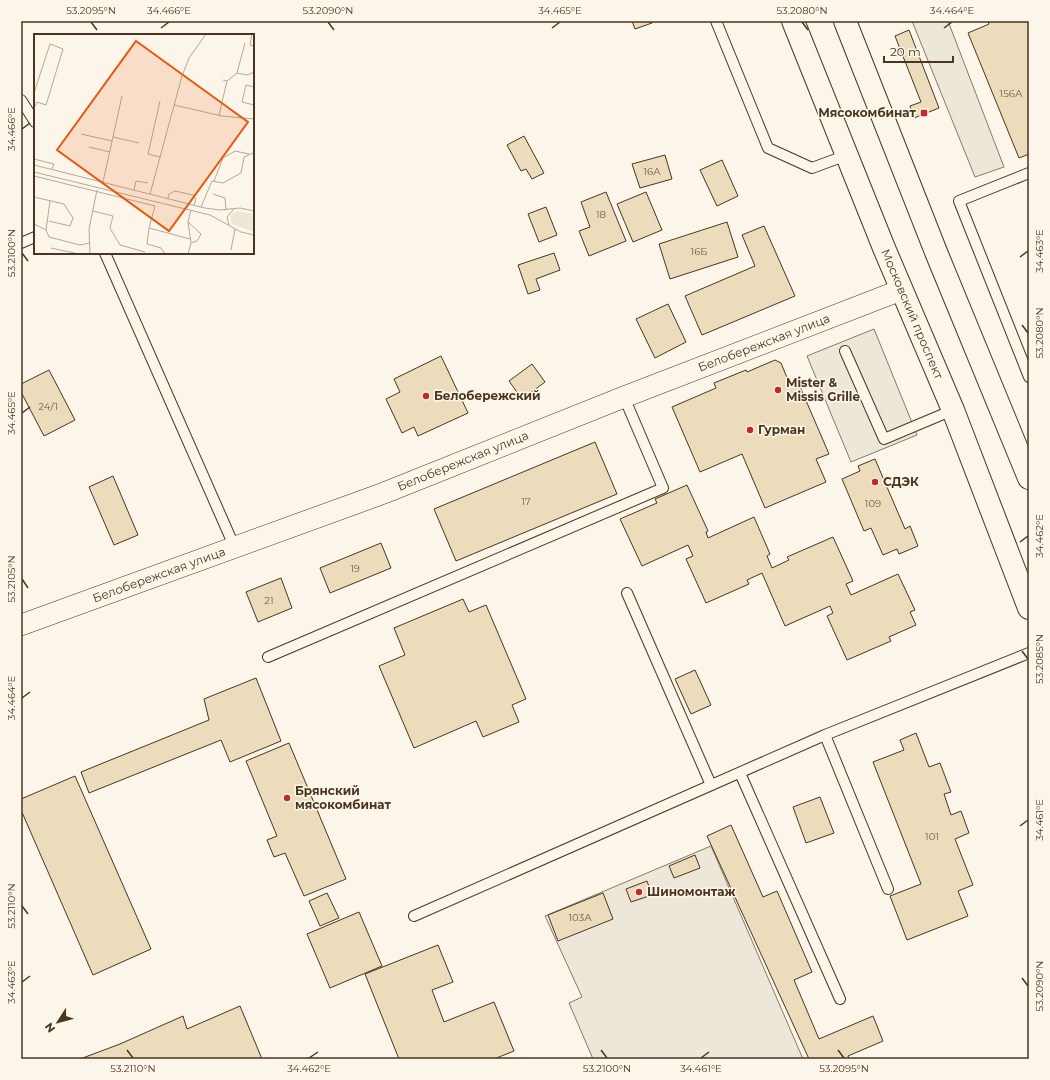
<svg xmlns="http://www.w3.org/2000/svg" width="1050" height="1080" font-family="Montserrat,sans-serif">
<style>
.parking{fill:#ede7d9;stroke:#887966}
.building{fill:#ecdcbc;stroke:#4a3520}
.lines{fill:none;stroke-linecap:round;stroke-linejoin:round}
.service-casing{stroke:#4a3520;stroke-width:12}
.minor-casing{stroke:#4a3520;stroke-width:22}
.primary-casing{stroke:#4a3520;stroke-width:24}
.service{stroke:#fbf6e9;stroke-width:10}
.minor{stroke:#fbf6e9;stroke-width:21}
.primary{stroke:#fbf6e9;stroke-width:22}
.ticks{fill:none;stroke:#4a3520;stroke-width:1.5}
.poi-dot{fill:#c62828;stroke:#fbf6e9;stroke-width:1.5}
.labels{text-anchor:middle;stroke-width:3;stroke-linejoin:round;paint-order:stroke}
.number-label{font-size:10px;fill:#725f47}
.poi-label{font-size:12px;font-weight:bold;fill:#4a3520;stroke:#fbf6e9;text-anchor:start}
.street-label{font-size:12px;fill:#4a3520;stroke:#fbf6e9}
.inset-road{fill:none;stroke:#b4a999;stroke-width:1}
.view{fill:#e8590c;fill-opacity:0.15;stroke:#e8590c;stroke-width:2}
.inset-edge{fill:none;stroke:#4a3520;stroke-width:2}
.neatline{fill:none;stroke:#4a3520;stroke-width:1.5}
.ticks-label{font-size:10px;text-anchor:middle;fill:#4a3520}
</style>
<rect width="100%" height="100%" fill="#fbf6e9"/>
<!-- parking -->
<path class="parking" d="M912,21h36l56,146 -29,10z
M874,329l43,106 -66,27 -44,-106z
M711,846l92,213h-210l-24,-56 13,-6 -37,-81z"/>
<!-- building -->
<path class="building" d="M632,21h19l1,2 -17,6z
M988,21h41v133l-10,4 -51,-125 21,-9z
M909,30l30,78 -25,10 -4,-12 11,-4 -26,-66z
M524,136l20,37 -12,6 -6,-10 -5,2 -14,-26z
M665,155l7,24 -32,9 -8,-24z
M722,160l16,36 -21,10 -17,-36z
M606,192l20,49 -37,15 -10,-25 11,-4 -9,-25z
M646,192l16,38 -29,12 -16,-38z
M546,207l11,28 -18,7 -11,-28z
M727,222l11,35 -68,22 -11,-35z
M764,226l31,70 -93,39 -17,-39 70,-30 -13,-31z
M554,253l6,17 -24,9 4,11 -12,4 -10,-29z
M668,304l18,38 -31,16 -19,-39z
M441,356l27,57 -50,23 -4,-9 -12,6 -16,-34 14,-7 -6,-13z
M775,360l6,3 9,22 8,-3 31,72 -13,5 10,23 -61,26 -23,-54 -42,18 -28,-65 44,-19 -2,-5 32,-13 1,2z
M532,364l13,18 -23,17 -13,-18z
M49,370l26,50 -31,16 -23,-44v-8z
M595,442l22,52 -161,67 -22,-52z
M875,459l30,70 5,-3 8,20 -19,8 -2,-5 -14,6 -12,-27 -7,3 -22,-52 18,-8 -2,-5z
M113,476l25,59 -24,10 -25,-58z
M687,485l21,46 -2,1 2,6 46,-21 16,37 -3,2 5,12 17,-8 -2,-3 46,-20 20,44 -7,3 5,11 47,-21 17,36 -5,2 6,13 -27,12 2,4 -44,19 -20,-44 6,-3 -3,-7 -45,20 -23,-53 -15,7 2,4 -43,19 -20,-44 7,-3 -5,-11 -46,21 -22,-47 37,-16 -2,-4z
M381,543l10,25 -61,25 -10,-25z
M281,578l11,30 -34,14 -12,-30z
M463,599l6,13 17,-7 40,94 -14,6 7,17 -36,15 -7,-16 -62,27 -35,-82 26,-11 -11,-27z
M695,670l16,35 -20,9 -16,-35z
M256,678l25,63 -51,21 -9,-22 -132,53 -8,-21 128,-52 -5,-21z
M916,733l13,34 11,-4 11,29 -7,2 7,21 10,-4 8,22 -14,6 18,46 -15,6 10,25 -61,24 -17,-44 31,-12 -48,-122 31,-12 -4,-10z
M289,743l57,136 -42,17 -19,-43 -11,4 -7,-17 10,-4 -31,-75z
M75,776l76,173 -58,26 -72,-165v-11z
M820,797l14,36 -28,10 -13,-36z
M731,825l32,72 14,-6 35,81 -18,8 25,59 54,-23 10,25 -35,15 1,3h-40l-102,-223z
M695,855l5,13 -26,10 -5,-12z
M647,881l5,14 -21,7 -5,-13z
M327,893l12,25 -19,8 -11,-25z
M603,893l10,26 -55,22 -10,-26z
M359,912l23,54 -52,22 -23,-54z
M438,945l15,37 -21,8 12,32 50,-20 20,49 -20,8h-95l-34,-85z
M240,1006l22,53h-182l40,-15 63,-28 4,13z"/>
<g class="lines">
<!-- service casing -->
<g class="service-casing">
<path id="service" d="M716,21l52,127 44,20 35,-13
M21,100l14,22
M1029,173l-70,28 70,176
M21,243l14,-6
M105,253l130,295
M845,351l39,88 69,-29
M627,593l84,192
M268,657l395,-169 -39,-91
M825,735l63,154
M740,773l100,226
M414,916l411,-181 204,-82"/>
</g>
<!-- minor casing -->
<g class="minor-casing">
<path id="minor" d="M21,625l363,-132 240,-96 277,-107"/>
</g>
<!-- primary casing -->
<g class="primary-casing">
<path id="primary" d="M793,21l91,227 69,162 76,198
M845,21l91,231 93,226"/>
</g>
<!-- service -->
<use href="#service" class="service"/>
<!-- minor -->
<use href="#minor" class="minor"/>
<!-- primary -->
<use href="#primary" class="primary"/>
</g>
<!-- ticks -->
<path class="ticks" d="M91,22l6,8M328,22l6,8M802,22l6,8M161,28l8,-6M552,28l8,-6M944,28l8,-6M22,129l8,-6M22,253l6,8M1020,257l8,-6M1022,325l6,8M22,413l8,-6M1020,542l8,-6M22,579l6,9M1022,651l6,8M22,698l8,-6M1020,826l8,-6M22,906l6,8M1022,978l6,8M22,982l8,-6M127,1050l6,8M601,1050l6,8M838,1050l6,8M309,1058l9,-6M701,1058l8,-6"/>
<!-- markers -->
<g class="poi-dot">
<rect x="920" y="109" width="8" height="8" rx="2"/>
<circle cx="778" cy="390" r="4"/>
<circle cx="426" cy="396" r="4"/>
<circle cx="750" cy="430" r="4"/>
<circle cx="875" cy="482" r="4"/>
<circle cx="287" cy="798" r="4"/>
<circle cx="639" cy="892" r="4"/>
</g>
<g class="labels">
<!-- number labels -->
<g class="number-label">
<text x="1011" y="97">156А</text>
<text x="652" y="175">16А</text>
<text x="601" y="218">18</text>
<text x="699" y="255">16Б</text>
<text x="48" y="410">24/1</text>
<text x="526" y="505">17</text>
<text x="873" y="507">109</text>
<text x="355" y="572">19</text>
<text x="269" y="604">21</text>
<text x="932" y="840">101</text>
<text x="580" y="921">103А</text>
</g>
<!-- poi labels -->
<g class="poi-label">
<text x="916" y="117" text-anchor="end">Мясокомбинат</text>
<text x="786" y="387">Mister &amp;<tspan x="786" dy="14">Missis Grille</tspan></text>
<text x="434" y="400">Белобережский</text>
<text x="758" y="434">Гурман</text>
<text x="883" y="486">СДЭК</text>
<text x="295" y="795">Брянский<tspan x="295" dy="14">мясокомбинат</tspan></text>
<text x="647" y="896">Шиномонтаж</text>
</g>
<!-- street labels -->
<g class="street-label">
<text transform="translate(912 314) rotate(67)" y="4">Московский проспект</text>
<text transform="translate(764 343) rotate(-21)" y="4">Белобережская улица</text>
<text transform="translate(463 461) rotate(-22)" y="4">Белобережская улица</text>
<text transform="translate(159 575) rotate(-20)" y="4">Белобережская улица</text>
</g>
</g>
<!-- overview -->
<g transform="translate(34 34)">
<rect width="220" height="220" fill="#fbf6e9"/>
<path d="M203,177l17,3v18l-22,-8 -2,-8z" fill="#ede6d9"/>
<path class="inset-road" d="M218,0l-2,11 4,1M203,39l8,-30M193,47l10,-8 10,2 7,-3M220,53l-8,-2 -4,17 12,3M0,59l16,-49 13,5 -17,56 -9,-3 -3,6M126,67l-12,53 12,3M140,71l48,11 32,3M185,81l8,-34 -4,-1M47,100l31,7M79,103l26,6M55,113l21,5M0,125l20,5 -2,5M0,131l171,43 15,2 20,-2 14,3M0,138l176,43 31,17 13,3M0,142l121,30 -6,22M180,147l9,-23 12,-7 14,3M69,148l19,-86M100,156l2,-9 12,2M116,160l32,-118 7,-18 17,-24M179,160l12,4 1,12M0,163l30,7 9,14 -3,8 -21,-5M134,164l1,-4 6,-3 18,4 3,4 -2,6M16,167l-4,29 3,7 31,8 10,-2M167,173l11,-26 11,2 18,-10 3,-16 9,-4M59,177l20,5 -3,12 10,17 25,7M154,188l13,12 -4,7 -6,2M0,190l12,6M195,191l-2,-8 7,-8M17,214l28,6M197,216l4,-21M56,220l-1,-25 8,-39M131,220l-4,-6 -14,-4 2,-16 41,11M154,220l3,-11 -3,-21 3,-12"/>
<path class="view" d="M102,7l112,81 -79,109 -112,-81z"/>
<rect width="220" height="220" class="inset-edge"/>
</g>
<!-- border -->
<rect width="1050" height="1080" fill="none" stroke="#fbf6e9" stroke-width="44"/>
<!-- north arrow -->
<g transform="translate(58 1022) rotate(234)" stroke="#fbf6e9" stroke-width="3" paint-order="stroke">
<path d="M0-3L7 15L0 10L-7 15Z" fill="#4a3520"/>
<text y="-6" font-size="11" font-weight="bold" text-anchor="middle" fill="#4a3520">N</text>
</g>
<!-- scale -->
<path d="M884 56v6h69v-6" fill="none" stroke="#4a3520" stroke-width="2"/>
<text x="890" y="56" font-size="12" fill="#4a3520" stroke="#fbf6e9" stroke-width="3" paint-order="stroke">20 m</text>
<rect x="22" y="22" width="1006" height="1036" class="neatline"/>
<g class="ticks-label">
<text x="91" y="14">53.2095°N</text>
<text x="169" y="14">34.466°E</text>
<text x="328" y="14">53.2090°N</text>
<text x="560" y="14">34.465°E</text>
<text x="802" y="14">53.2080°N</text>
<text x="952" y="14">34.464°E</text>
<text transform="translate(11 129) rotate(-90)" y="4">34.466°E</text>
<text transform="translate(1039 251) rotate(-90)" y="4">34.463°E</text>
<text transform="translate(11 253) rotate(-90)" y="4">53.2100°N</text>
<text transform="translate(1039 333) rotate(-90)" y="4">53.2080°N</text>
<text transform="translate(11 413) rotate(-90)" y="4">34.465°E</text>
<text transform="translate(1039 536) rotate(-90)" y="4">34.462°E</text>
<text transform="translate(11 579) rotate(-90)" y="4">53.2105°N</text>
<text transform="translate(1039 659) rotate(-90)" y="4">53.2085°N</text>
<text transform="translate(11 698) rotate(-90)" y="4">34.464°E</text>
<text transform="translate(1039 820) rotate(-90)" y="4">34.461°E</text>
<text transform="translate(11 906) rotate(-90)" y="4">53.2110°N</text>
<text transform="translate(11 982) rotate(-90)" y="4">34.463°E</text>
<text transform="translate(1039 986) rotate(-90)" y="4">53.2090°N</text>
<text x="133" y="1072">53.2110°N</text>
<text x="309" y="1072">34.462°E</text>
<text x="607" y="1072">53.2100°N</text>
<text x="701" y="1072">34.461°E</text>
<text x="844" y="1072">53.2095°N</text>
</g>
</svg>
